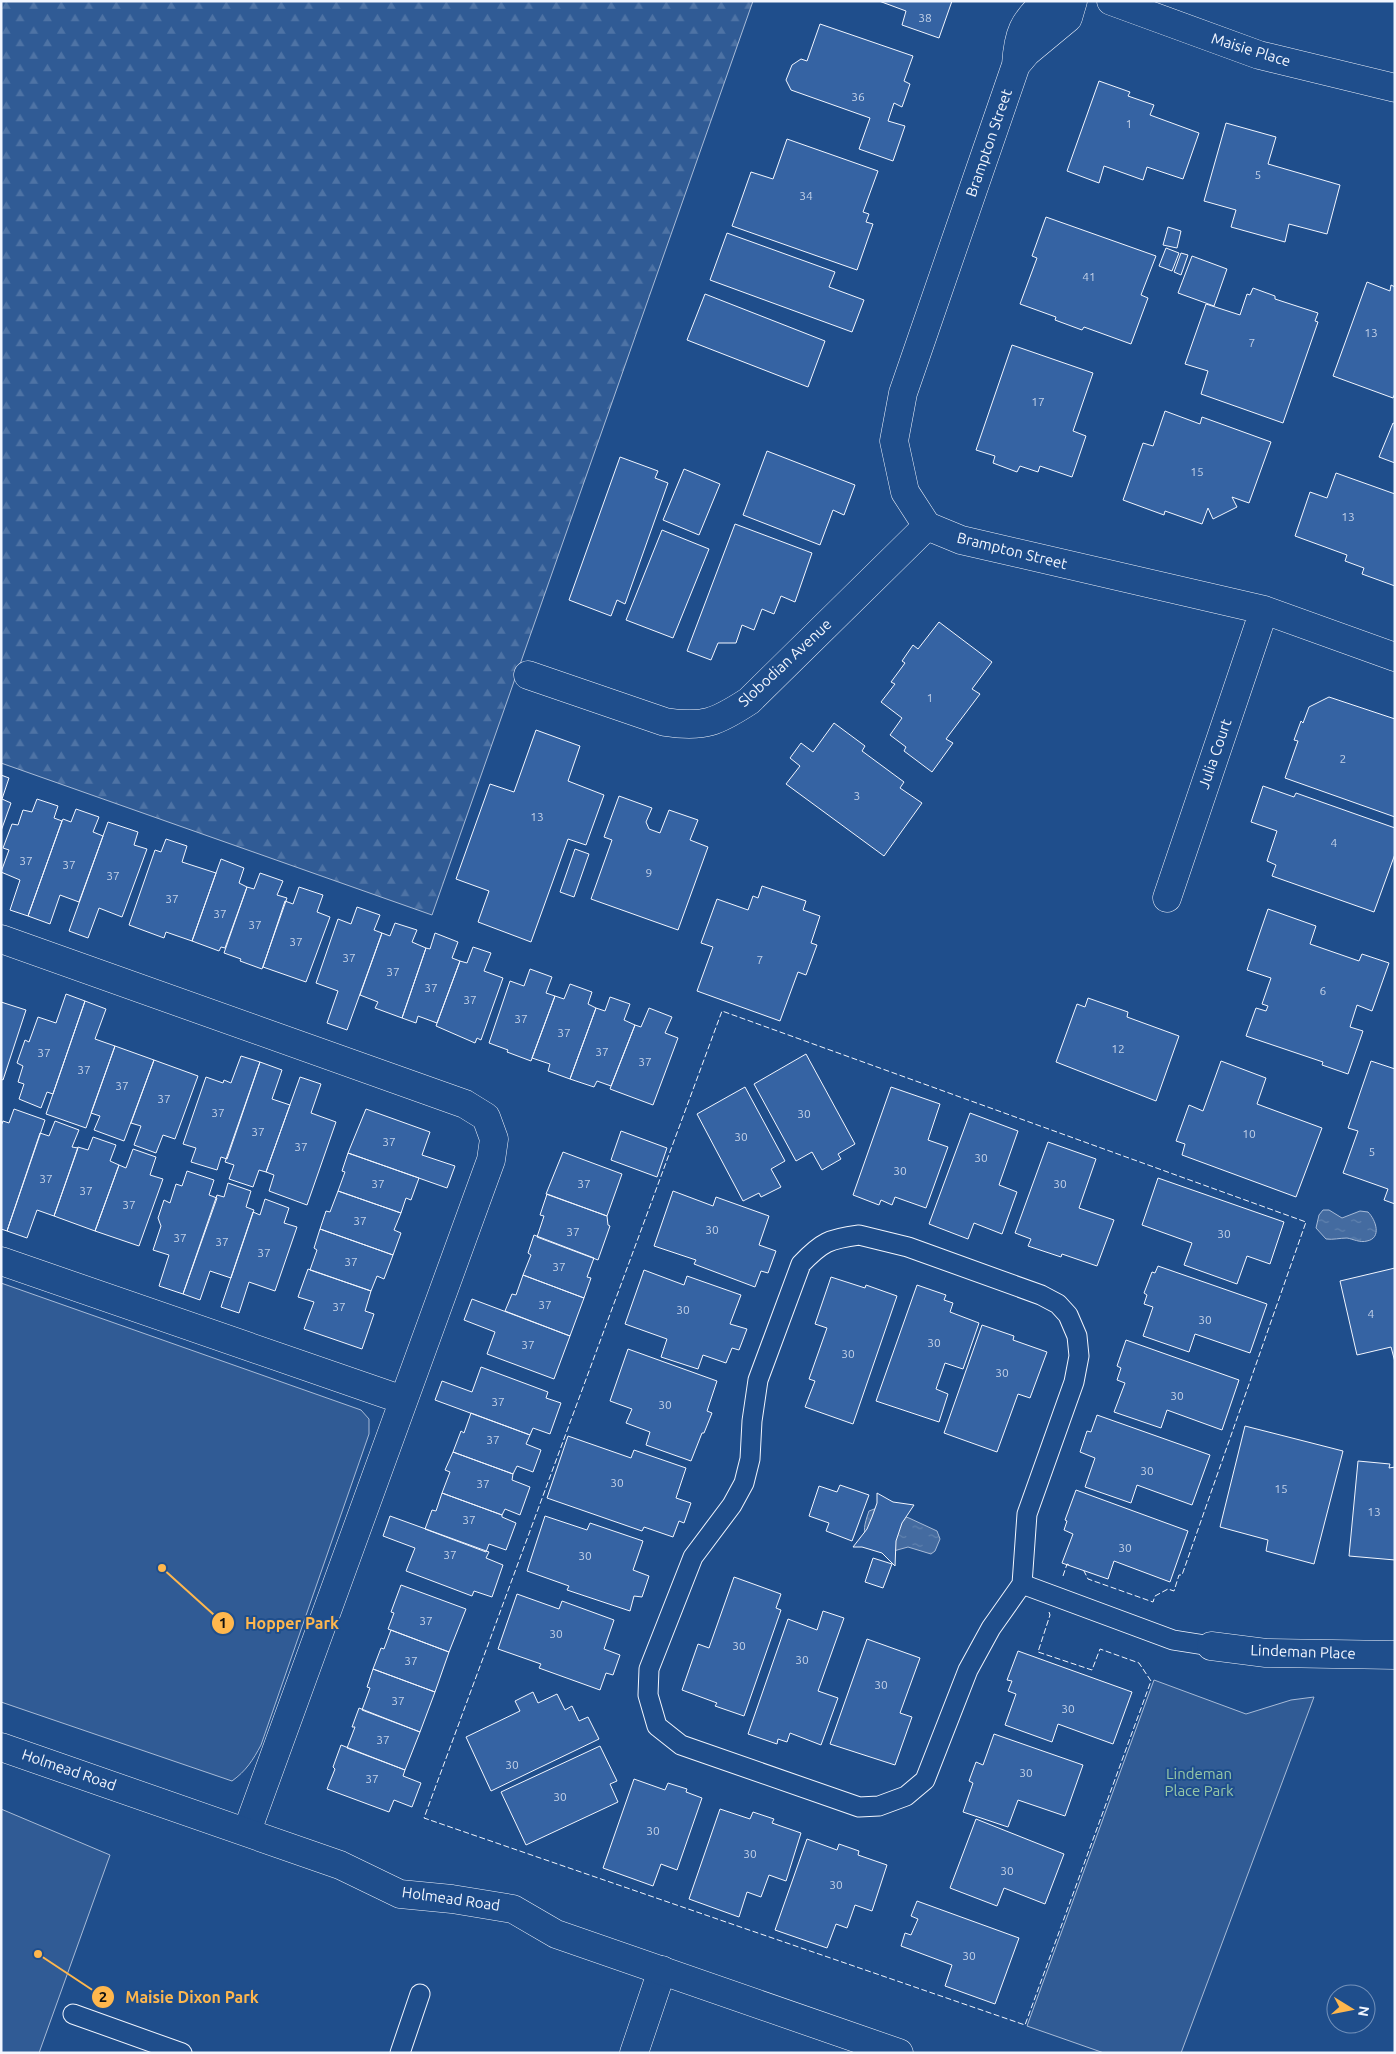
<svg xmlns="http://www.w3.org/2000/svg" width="1396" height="2054" font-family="Ubuntu,sans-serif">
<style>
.green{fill:#305b95;stroke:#a8bbd7}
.forest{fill:url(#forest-firs);stroke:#a8bbd7}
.water{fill:url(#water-ripples);stroke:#a8bbd7}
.building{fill:#3563a3;stroke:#f2f6ff}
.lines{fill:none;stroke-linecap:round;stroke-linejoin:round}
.lane-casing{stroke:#f2f6ff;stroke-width:21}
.street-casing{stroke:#f2f6ff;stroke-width:29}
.secondary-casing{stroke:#f2f6ff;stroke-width:29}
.lane{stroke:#1f4e8c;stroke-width:19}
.street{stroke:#1f4e8c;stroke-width:28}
.secondary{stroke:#1f4e8c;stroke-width:28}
.fence{stroke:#f2f6ff;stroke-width:1;stroke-dasharray:6 2.5;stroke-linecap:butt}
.labels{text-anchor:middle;stroke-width:4;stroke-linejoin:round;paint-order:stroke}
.number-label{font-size:12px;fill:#c3d1e8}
.street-label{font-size:15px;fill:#f2f6ff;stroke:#1f4e8c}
.park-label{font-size:15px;fill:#97c8a6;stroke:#1f4e8c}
.leader{fill:none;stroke:#ffb74d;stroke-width:2}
.callout-dot{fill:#ffb74d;stroke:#1f4e8c;stroke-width:2}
.mark-label{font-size:15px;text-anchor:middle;font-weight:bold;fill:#111}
.callout-label{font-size:16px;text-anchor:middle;font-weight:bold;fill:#ffb74d;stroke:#1f4e8c;stroke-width:4;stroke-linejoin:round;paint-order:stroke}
</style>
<defs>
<pattern id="forest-firs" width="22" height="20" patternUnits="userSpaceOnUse" patternTransform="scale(1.25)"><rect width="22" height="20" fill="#305b95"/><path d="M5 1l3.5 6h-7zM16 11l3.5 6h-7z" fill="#4e73a5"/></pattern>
<pattern id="water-ripples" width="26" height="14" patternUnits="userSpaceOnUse" patternTransform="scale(1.25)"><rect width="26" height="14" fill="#446ba0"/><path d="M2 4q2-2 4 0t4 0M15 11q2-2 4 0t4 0" fill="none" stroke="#5f81ae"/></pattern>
</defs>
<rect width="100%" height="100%" fill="#1f4e8c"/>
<!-- green -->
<path class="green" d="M1,1283l360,127 8,9v15l-108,311c-8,15 -15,26 -29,36l-231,-79z
M1154,1680l92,34 45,-14 23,-3 -133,356h-77l-77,-27z
M1,1809l109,46 -71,198h-38z"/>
<!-- forest -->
<path class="forest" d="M1,1h752l-321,914 -431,-152z"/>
<!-- water -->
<path class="water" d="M1323,1210h6l13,8 18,-7 8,1c8,8 14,26 -1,29 -7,2 -14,-2 -20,-3 -7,0 -14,2 -21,1l-10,-11 3,-13z
M877,1508l32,10 28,13 3,8 -5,12 -4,3 -23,-7 -18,5c-25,-12 -31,-13 -21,-41z"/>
<!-- building -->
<path class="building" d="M879,1h73l-13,37 -37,-13 4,-14z
M820,24l93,32 -9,25 6,3 -8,23 -8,-4 -6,18 17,5 -12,35 -34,-12 11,-31 -79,-28 -5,-10 6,-15 9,-6 6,2z
M1099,81l31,11 -2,4 26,9 -4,10 49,18 -16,46 -36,-12 -4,13 -39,-14 -5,17 -32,-12z
M1226,123l50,14 -8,27 72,21 -13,49 -38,-10 -4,18 -54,-15 5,-17 -32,-9z
M787,139l91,32 -15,41 6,2 -3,8 7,2 -16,46 -125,-44 19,-54 22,7z
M1046,217l110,39 -15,39 7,3 -17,46 -47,-17 -2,3 -27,-10 1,-3 -36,-13 17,-46 -5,-2z
M1168,227l13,4 -4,17 -14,-3z
M727,233l108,39 -6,15 35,13 -12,32 -142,-52z
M1166,248l13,5 -7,18 -13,-5z
M1181,253l7,2 -7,20 -7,-3z
M1192,256l35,13 -13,37 -36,-13z
M1367,282l23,9 1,-6 4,2v106l-2,5 -60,-22z
M1253,288l22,8v3l43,14 -3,8 3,1 -35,101 -82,-29 7,-23 -23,-7 21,-60 34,11 7,-21 3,1z
M705,294l120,47 -17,46 -121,-47z
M1012,345l81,28 -20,58 13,5 -14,41 -32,-11 -2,6 -18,-6 -3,6 -24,-9 2,-7 -19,-6z
M1165,411l35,13 2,-7 69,25 -22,61 -17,-6 5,10 -24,12 -5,-11 -6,16 -37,-13 -1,4 -41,-15 20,-57 10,3z
M1393,423l2,1v39l-16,-6z
M767,451l88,34 -11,30 -11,-5 -13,35 -77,-30z
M620,457l38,14 -3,7 13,5 -43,121 -8,-4 -6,16 -42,-16z
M684,469l36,15 -21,51 -36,-15z
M1336,473l59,21v92l-33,-12 2,-6 -19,-7 2,-6 -52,-19 15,-44 17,6z
M735,524l77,29 -17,49 -14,-6 -7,18 -12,-5 -8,21 -12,-5 -6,18h-18l-7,17 -24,-9z
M662,530l47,19 -36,89 -47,-18z
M939,622l53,40 -20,27 8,5 -34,45 7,4 -21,29 -28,-21 2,-4 -16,-12 12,-17 -21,-16 14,-18 -4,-2 14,-19 -3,-2 11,-16 5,4z
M1329,697l66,22v98l-110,-39 13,-37 -4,-1 7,-19 2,2 6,-16z
M834,723l31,23 -3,5 42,31 -4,6 22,15 -38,53 -98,-72 14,-18 -10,-8 11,-15 12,9z
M536,730l44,16 -12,35 36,14 -18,50 -18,-6 -37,103 -53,-20 11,-31 -33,-12 34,-95 24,8z
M1,775l8,3 -7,21 9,4 -10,28z
M1263,786l31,11 2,-4 99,35v26l-21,58 -102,-36 4,-11 -9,-4 10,-30 -26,-9z
M619,796l33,12 -6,14 3,7 11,4 9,-23 29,10 -8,20 18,7 -30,83 -87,-31 21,-59 -8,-3z
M37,799l21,7 -4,12 8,3 -34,95 -18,-6 10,-30 -19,-8 8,-22 -6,-2 9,-24 6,1 5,-15 9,2z
M76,809l23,8 -6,15 10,4 -24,66 -19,-7 -10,29 -22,-8 34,-95 1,-2 8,3z
M108,822l30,10 -4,13 13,4 -25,68 -23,-9 -11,30 -19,-7z
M166,839l21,7 -5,16 34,11 -24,68 -26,-9 -2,6 -35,-13 26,-75 6,2z
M575,849l14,5 -15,43 -14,-5z
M221,859l23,9 -5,15 8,4 -22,61 -4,-1 -2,4 -27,-10z
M260,873l23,8 -6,14 10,3 -25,71 -22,-8 1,-2 -17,-6 23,-66 7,2z
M762,886l44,15 -3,9 17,6 -9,27 6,2 -11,30 -8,-3 -18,49 -83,-30 16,-44 -12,-4 16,-44 31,11 5,-14 5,2z
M299,887l24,8 -6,17 13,5 -24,65 -43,-15 22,-66 8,3z
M357,907l23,8 -6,15 8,3 -35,97 -20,-7 11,-32 -22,-8 22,-64 13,5z
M1268,909l48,17 -6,18 49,17 3,-7 27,9 -17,48 -15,-6 -7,22 13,4 -15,43 -26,-9 1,-3 -77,-26 10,-28 10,3 2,-5 -6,-2 9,-26 -24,-8z
M395,923l22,7 -5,12 14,6 -24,70 -27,-10 3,-6 -18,-7 22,-62 8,3z
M435,933l23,9 -6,16 8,3 -23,62 -19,-7 -2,7 -14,-5 24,-70 4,1z
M473,947l18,6 -7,18 19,7 -22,62 -4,-2 -2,5 -39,-17 24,-65 7,2z
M530,969l22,8 -6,16 9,3 -24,65 -24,-9 1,-2 -19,-7 21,-62 14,5z
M570,984l22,8 -4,12 8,4 -26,71 -22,-8 2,-7 -18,-6 23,-62 9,3z
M66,994l19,7 -32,93 -6,-2 -6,16 -22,-9 5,-15 -6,-2 5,-16 -6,-3 8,-23 4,2 9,-25 18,6z
M610,997l20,7 -6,16 11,5 -24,61 -14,-5 -3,6 -24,-8 26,-71 9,3z
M1088,998l40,14 -1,5 52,19 -23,65 -100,-39 21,-58 8,3z
M85,1001l21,8 -11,30 20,7 -29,82 -40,-14z
M1,1002l25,8 -23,70 -2,-1z
M649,1008l23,9 -7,16 13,5 -25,67 -43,-16 25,-64 6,2z
M115,1046l39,14 -30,81 -30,-11 6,-14 -9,-3z
M806,1054l49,90 -17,10 3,5 -19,11 -10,-18 -16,9 -42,-77z
M241,1056l19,6 -33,97 -6,-2 -4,13 -26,-8 5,-14 -13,-4 23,-67 17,6 1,-3 7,3z
M154,1060l44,16 -23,63 -12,-4 -7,18 -22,-8 7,-19 -10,-3z
M1221,1061l45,17 -9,26 65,24 -26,69 -114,-42 3,-11 -9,-3 13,-36 14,6z
M1371,1061l24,8v135l-11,-4 4,-11 -45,-16 15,-42 -10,-3z
M260,1062l22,8 -10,29 18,6 -24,67 -7,-2 -6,17 -24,-8 5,-14 -9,-3z
M300,1077l21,7 -10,29 25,9 -29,83 -38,-14 5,-16 -8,-3z
M745,1087l40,74 -14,8 10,18 -20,10 -2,-4 -16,8 -46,-87z
M891,1087l49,17 -12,36 20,7 -22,61 -31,-11 -3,8 -11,-5 -2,5 -26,-10z
M14,1109l31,11 -38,111 -6,-2v-103l2,-5 6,2z
M366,1109l64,23 -8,23 33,11 -8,22 -99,-35z
M970,1113l48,18 -19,54 18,7 -15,42 -28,-11 -6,16 -39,-15z
M55,1121l24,9 -7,17 6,1 -24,68 -17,-6 -10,28 -20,-7 33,-98 9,3z
M621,1131l46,17 -10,29 -46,-17z
M93,1137l23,8 -6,16 9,4 -24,66 -41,-15 24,-69 10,3z
M1048,1142l48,17 -17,49 35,12 -17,46 -35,-12 -1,3 -33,-11 3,-7 -16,-6z
M133,1149l23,8 -6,18 13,4 -24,67 -44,-15 24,-66 7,3z
M563,1152l59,22 -15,42 -61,-22z
M348,1153l71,25 -8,22 -5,-2 -5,15 -63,-22 7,-19 -3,-1z
M187,1171l27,9 -5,15 8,3 -34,96 -24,-8 10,-31 -16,-5 8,-24 -3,-8 6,-18 6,3 6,-19 6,2z
M1158,1178l126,44 -14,42 -23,-8 -10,28 -53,-19 8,-22 -50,-18z
M228,1183l23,8 -5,16 8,3 -23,68 -21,-7 -10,29 -17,-6 34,-99 7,2z
M338,1191l63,22 -7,17 7,3 -8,22 -73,-26 6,-18 4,1z
M673,1191l40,15 3,-9 53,19 -10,29 17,6 -8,22 -7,-2 -6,16 -61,-23 2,-4 -42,-14z
M547,1194l60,22 1,9 2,1 -12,34 -61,-23 7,-21 -4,-1z
M265,1199l24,9 -5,15 13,4 -22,64 -26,-9 -10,31 -18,-6 32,-95 7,3z
M320,1229l73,26 -9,24 -7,-3 -6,15 -61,-21 7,-20 -3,-2z
M534,1235l60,23 -7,19 4,1 -7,20 -61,-23 8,-20 -3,-2z
M1158,1266l109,38 -17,49 -55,-19 -6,18 -46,-16 10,-29 -9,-3 3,-9 -3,-2 8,-21 3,1z
M1395,1268v94l-4,-15 -34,8 -17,-74z
M308,1269l63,22 -6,20 9,3 -12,35 -58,-20 10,-27 -16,-5z
M644,1270l40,15 3,-9 54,19 -11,29 17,5 -8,21 -7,-2 -6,15 -23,-8 -5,14 -37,-12 6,-18 -42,-15z
M523,1275l61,23 -14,38 -65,-25 7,-17 4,1z
M831,1277l34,11 1,-3 31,11 -44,128 -48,-17 10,-26 -6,-2 18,-51 -12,-4z
M917,1285l29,10 -2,5 9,3 -3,9 29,11 -16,46 -18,-6 -9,26 12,5 -9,28 -63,-21z
M472,1299l98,37 -16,43 -67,-25 8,-22 -31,-12z
M982,1325l32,11 -1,4 34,12 -17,46 -12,-4 -21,58 -53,-19z
M1126,1340l113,40 -17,50 -55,-20 -6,18 -47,-16 11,-29 -8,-3 4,-12 -4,-2z
M628,1349l89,32 -10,30 5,2 -8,20h-2l-11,28 -45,-16 4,-13 -24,-9 6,-14 -22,-8z
M481,1367l67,25 -2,6 15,5 -11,31 -17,-6 -3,7 -95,-35 7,-19 30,11z
M471,1413l59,22 -4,9 15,6 -8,22 -16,-6 -4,8 -60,-22 8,-21 3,2z
M1097,1415l113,40 -18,50 -55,-20 -6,18 -46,-16 10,-29 -15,-6 7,-21 4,1z
M1245,1426l98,25 -29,113 -48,-13 2,-11 -48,-13z
M568,1436l63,22 3,-8 52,18 -10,30 15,5 -7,20 -5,-2 -6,16 -29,-10 -2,4 -95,-33z
M453,1452l60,22 -1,6 18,7 -10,28 -15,-6 -3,6 -60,-22 8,-21 -5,-2z
M1358,1461l32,3 -1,4 6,-1v93l-46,-4z
M840,1485l29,10 -17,46 -26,-10 3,-8 -20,-7 10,-30 18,6z
M1076,1490l112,41 -18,51 -56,-21 -6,18 -46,-16 11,-29 -9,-4 3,-9 -2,-1z
M442,1493l60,22v2l14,6 -10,27 -17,-6 -3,8 -61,-23 7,-19 4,1z
M877,1493l16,9 21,3 -12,18 -6,18 -1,25 -13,-13 -20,-6h-9l14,-18 5,-12 5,-14z
M390,1516l99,36 -3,6 17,7 -11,32 -18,-6 -2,5 -66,-25 9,-23 -32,-12z
M545,1516l42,14 3,-7 53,18 -10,29 16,6 -7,21 -8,-1 -4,15 -63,-21 2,-4 -42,-15z
M873,1558l19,6 -9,24 -18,-6z
M734,1577l47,17 -5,14 5,2 -37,106 -29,-10 2,-3 -35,-13 16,-46 11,4z
M401,1585l65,24 -17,43 -61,-23 6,-16 -3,-1z
M517,1594l42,15 3,-8 52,19 -10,29 16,6 -7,20 -7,-2 -6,17 -61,-22 2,-4 -43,-15z
M823,1611l21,7 -26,73 20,7 -17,47 -31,-12 -3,9 -9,-3 -1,5 -29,-10 40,-115 29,11z
M391,1630l58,22 -14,40 -62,-23 8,-21 3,1z
M867,1639l53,19 -20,55 12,4 -17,48 -65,-21z
M1018,1651l114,41 -19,52 -55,-20 -6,18 -47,-17 11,-31 -8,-3 4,-10 -5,-1z
M373,1669l62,23 -15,40 -58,-22 8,-22 -3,-1z
M533,1692l5,11 19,-9 8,16 7,-4 7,15 9,-4 11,22 -108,52 -25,-54 54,-26 -5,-10z
M359,1708l61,24 -15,38 -58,-22 8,-21h-3z
M994,1734l89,31 -18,51 -47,-16 -10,27 -45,-15 10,-29 -4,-2 7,-19 7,3z
M341,1745l64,25 -2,6 18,7 -9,24 -18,-7 -5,12 -62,-23 8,-20 -2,-2z
M600,1746l17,35 -7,3 8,18 -92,43 -25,-53z
M634,1779l31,11 3,-7 19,6 -1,3 16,6 -25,72 -16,-6 -8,22 -50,-18z
M720,1809l30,10 3,-7 21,7 -2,4 29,10 -15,48 -17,-6 -8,22 -14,-5 -8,25 -50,-18z
M976,1819l88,35 -19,50 -41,-16 -7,18 -47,-18z
M807,1839l30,11 2,-6 20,7 -1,4 29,10 -15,46 -17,-6 -8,23 -11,-4 -9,24 -52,-18z
M917,1901l102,37 -24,66 -50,-18 7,-21 -51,-19 4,-13 6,2 7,-16 -7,-3z"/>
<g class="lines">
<!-- lane casing -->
<g class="lane-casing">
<path id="lane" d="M859,1235l49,12 133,48 17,9 10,11 9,21 2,20 -5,26 -47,132 -5,70 -31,44 -23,42 -43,110 -19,16 -27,10 -20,1 -178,-62 -24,-19 -9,-31 1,-26 44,-112 39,-52 12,-22 6,-24 2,-38 6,-41 43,-116c21,-22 28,-25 58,-29z
M1022,1584l151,56 38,6
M73,2014l109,39
M400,2053l20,-59"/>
</g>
<!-- street casing -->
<g class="street-casing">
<path id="street" d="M1046,1c-23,21 -28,32 -30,64l-113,328 -9,48 11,51 22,34 34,14 303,70 131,47
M1111,1l148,54 136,33
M1016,65l11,-13 41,-34 5,-17
M528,675l137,47c39,6 52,0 84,-21l178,-175
M1167,898l97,-288
M1,939l464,165 21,13 8,22 -3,21 -244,671
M1,1261l402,139
M1211,1646l55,7 129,2
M634,2053l28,-83"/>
</g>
<!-- secondary casing -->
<g class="secondary-casing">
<path id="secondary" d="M1,1747l339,118 60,29 52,5 61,10 43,25 343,119"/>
</g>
<!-- lane -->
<use href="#lane" class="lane"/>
<!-- street -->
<use href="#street" class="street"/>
<!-- secondary -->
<use href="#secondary" class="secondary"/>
<!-- fence -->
<path class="fence" d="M1063,1576l4,-12 3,1
M1049,1612l1,3 -12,37 54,18 8,-21 39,14 12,18 -126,344 -601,-207 298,-807 584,211 -124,353h-3l-5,16 -6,-2 -13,7 -2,6 -65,-23 -4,-8"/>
</g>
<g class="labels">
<!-- number labels -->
<g class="number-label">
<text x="925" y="22">38</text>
<text x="858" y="101">36</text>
<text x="1129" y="128">1</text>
<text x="1258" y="179">5</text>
<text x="806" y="200">34</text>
<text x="1089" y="281">41</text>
<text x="1371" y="337">13</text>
<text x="1252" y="347">7</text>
<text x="1038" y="406">17</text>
<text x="1197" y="476">15</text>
<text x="1348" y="521">13</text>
<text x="930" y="702">1</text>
<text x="1343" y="763">2</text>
<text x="857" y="800">3</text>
<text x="537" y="821">13</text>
<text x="1334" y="847">4</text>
<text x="26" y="865">37</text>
<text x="69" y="869">37</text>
<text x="649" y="877">9</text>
<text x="113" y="880">37</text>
<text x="172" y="903">37</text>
<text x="220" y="918">37</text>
<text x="255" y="929">37</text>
<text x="296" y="946">37</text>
<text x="349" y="962">37</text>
<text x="760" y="964">7</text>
<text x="393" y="976">37</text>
<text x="431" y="992">37</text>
<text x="1323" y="995">6</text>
<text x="470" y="1004">37</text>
<text x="521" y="1023">37</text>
<text x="564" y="1037">37</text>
<text x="1118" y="1053">12</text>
<text x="602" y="1056">37</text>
<text x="44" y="1057">37</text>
<text x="645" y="1066">37</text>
<text x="84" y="1074">37</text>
<text x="122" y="1090">37</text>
<text x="164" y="1103">37</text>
<text x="218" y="1117">37</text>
<text x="804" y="1118">30</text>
<text x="258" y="1136">37</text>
<text x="1249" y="1138">10</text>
<text x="741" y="1141">30</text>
<text x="389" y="1146">37</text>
<text x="301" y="1151">37</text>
<text x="1372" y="1156">5</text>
<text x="981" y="1162">30</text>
<text x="900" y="1175">30</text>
<text x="46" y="1183">37</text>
<text x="378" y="1188">37</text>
<text x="584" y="1188">37</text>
<text x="1060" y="1188">30</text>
<text x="86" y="1195">37</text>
<text x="129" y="1209">37</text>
<text x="360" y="1225">37</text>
<text x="712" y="1234">30</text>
<text x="573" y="1236">37</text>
<text x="1224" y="1238">30</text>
<text x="180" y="1242">37</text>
<text x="222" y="1246">37</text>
<text x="264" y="1257">37</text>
<text x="351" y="1266">37</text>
<text x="559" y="1271">37</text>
<text x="545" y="1309">37</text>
<text x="339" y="1311">37</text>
<text x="683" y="1314">30</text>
<text x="1371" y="1318">4</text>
<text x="1205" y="1324">30</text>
<text x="934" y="1347">30</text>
<text x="528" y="1349">37</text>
<text x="848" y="1358">30</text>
<text x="1002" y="1377">30</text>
<text x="1177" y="1400">30</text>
<text x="498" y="1406">37</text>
<text x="665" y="1409">30</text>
<text x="493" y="1444">37</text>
<text x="1147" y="1475">30</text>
<text x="617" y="1487">30</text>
<text x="483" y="1488">37</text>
<text x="1281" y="1493">15</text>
<text x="1374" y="1516">13</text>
<text x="469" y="1524">37</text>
<text x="1125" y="1552">30</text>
<text x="450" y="1559">37</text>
<text x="585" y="1560">30</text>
<text x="426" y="1625">37</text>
<text x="556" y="1638">30</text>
<text x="739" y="1650">30</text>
<text x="802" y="1664">30</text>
<text x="411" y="1665">37</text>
<text x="881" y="1689">30</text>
<text x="398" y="1705">37</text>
<text x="1068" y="1713">30</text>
<text x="383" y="1744">37</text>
<text x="512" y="1769">30</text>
<text x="1026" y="1777">30</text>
<text x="372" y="1783">37</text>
<text x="560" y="1801">30</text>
<text x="653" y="1835">30</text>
<text x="750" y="1858">30</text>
<text x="1007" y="1875">30</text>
<text x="836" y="1889">30</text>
<text x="969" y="1960">30</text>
</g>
<!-- street labels -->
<g class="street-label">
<text transform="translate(1251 50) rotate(17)" y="5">Maisie Place</text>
<text transform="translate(989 143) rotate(-71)" y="5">Brampton Street</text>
<text transform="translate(1012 551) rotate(14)" y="5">Brampton Street</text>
<text transform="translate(785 663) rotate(-43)" y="5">Slobodian Avenue</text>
<text transform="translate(1215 754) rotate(-71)" y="5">Julia Court</text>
<text transform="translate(1303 1652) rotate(2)" y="5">Lindeman Place</text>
<text transform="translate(69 1770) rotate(19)" y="5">Holmead Road</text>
<text transform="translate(451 1899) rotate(8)" y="5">Holmead Road</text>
</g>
<!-- park labels -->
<g class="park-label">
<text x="1199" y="1779">Lindeman<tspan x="1199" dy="17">Place Park</tspan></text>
</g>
</g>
<!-- callouts -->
<path class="leader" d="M162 1568L223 1623M38 1954L103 1997"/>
<g class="callout-dot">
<circle cx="162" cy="1568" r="5"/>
<circle cx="38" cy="1954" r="5"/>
<circle cx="223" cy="1623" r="12"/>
<circle cx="103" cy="1997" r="12"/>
</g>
<g class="mark-label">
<text x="223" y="1628">1</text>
<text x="103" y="2002">2</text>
</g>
<g class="callout-label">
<text x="292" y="1629">Hopper Park</text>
<text x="192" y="2003">Maisie Dixon Park</text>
</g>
<!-- border -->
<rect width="1396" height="2054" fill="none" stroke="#f2f6ff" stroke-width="5"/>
<!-- north arrow -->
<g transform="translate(1351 2009) rotate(100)"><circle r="24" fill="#1f4e8c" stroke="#7391ba"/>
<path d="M0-4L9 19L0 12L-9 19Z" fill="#ffb74d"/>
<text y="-8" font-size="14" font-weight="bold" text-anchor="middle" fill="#f2f6ff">N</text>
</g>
</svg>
